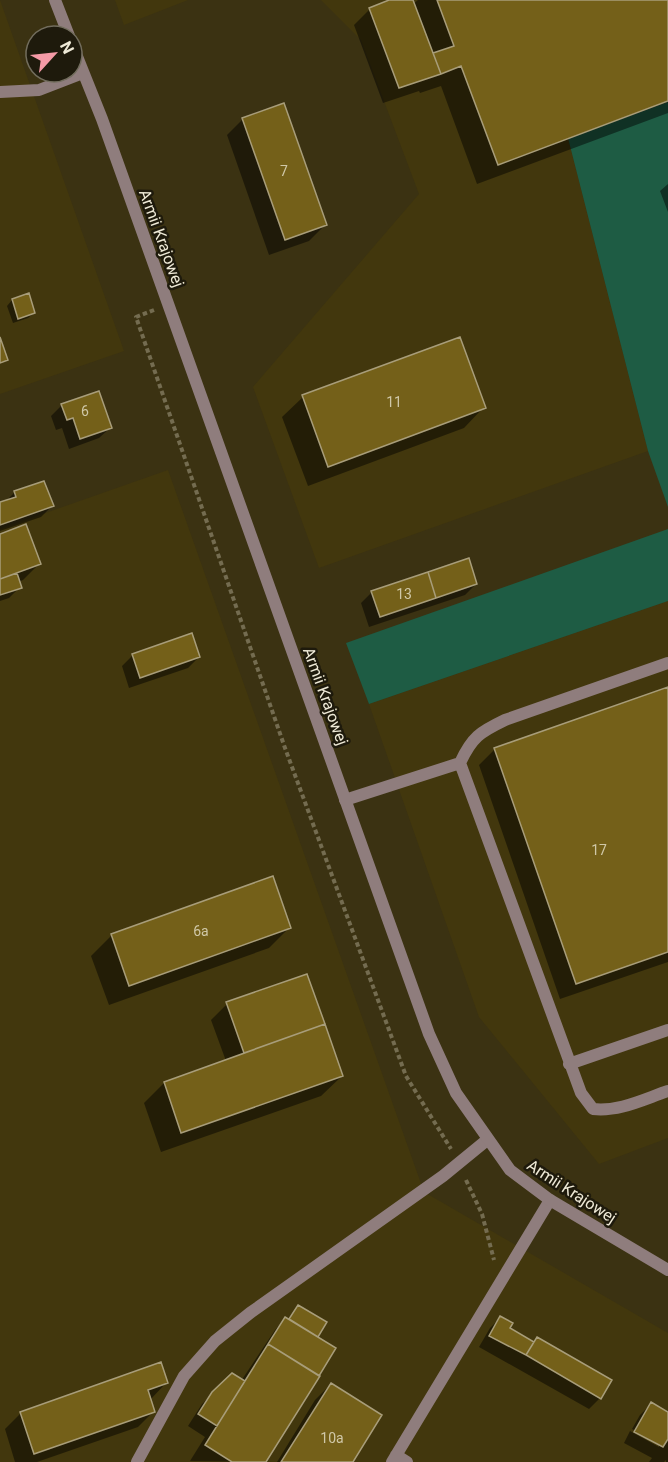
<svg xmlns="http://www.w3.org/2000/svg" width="668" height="1462" font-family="Roboto,sans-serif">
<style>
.built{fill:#42370d}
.green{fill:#1e5c44}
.shadow{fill:#0007}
.building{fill:#746019;stroke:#a89d7a;stroke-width:1.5}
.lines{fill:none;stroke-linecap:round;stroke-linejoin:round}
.path{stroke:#746c50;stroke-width:4;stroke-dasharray:4.5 3;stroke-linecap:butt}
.lane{stroke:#8f7d7d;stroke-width:12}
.street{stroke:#8f7d7d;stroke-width:12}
.labels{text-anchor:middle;stroke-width:5;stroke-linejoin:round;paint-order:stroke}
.number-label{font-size:14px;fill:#d0c8a8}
.street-label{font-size:16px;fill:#efead7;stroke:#1e1a0c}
</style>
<rect width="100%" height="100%" fill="#3b3212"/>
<!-- built -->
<path class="built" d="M0,0l124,351 -124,43z
M115,0h73l-64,25z
M321,0h347v102l-100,36 80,313 -329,117 -66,-181 166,-193 -58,-154z
M168,470l256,722 244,141v129h-668v-933z
M668,601v537l-69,26 -120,-147 -110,-313z"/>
<!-- green -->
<path class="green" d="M668,102v405l-20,-56 -80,-313z
M668,529v72l-299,103 -23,-61z"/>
<!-- shadow -->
<path class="shadow" d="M394,0h18l1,4 5,-4h250v113l-191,71 -36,-98 -21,7 -1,-2 -36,12 -29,-78 16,-16z
M243,119l82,106 -16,16 -40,14 -42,-120z
M668,184v28l-8,-21z
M12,300l22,13 -6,5 -15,5 -6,-17z
M303,397l181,10 -20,21 -156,58 -26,-69z
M62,405l48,23 -11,10 -30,11 -7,-21 -6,2 -5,-14z
M44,483l8,23 -11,11 -41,14v-27l5,-2 9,-9z
M0,535l39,29 -16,16 -5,2 2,5 -11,11 -9,3z
M476,584l-11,11 -96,32 -8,-24 11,-11z
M133,655l66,2 -11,11 -59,20 -7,-22z
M668,689v273l-108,37 -81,-234 16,-16z
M289,928l-20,20 -160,57 -18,-49 21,-21z
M306,976l36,100 -21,20 -160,56 -17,-49 20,-20 62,-22 -15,-41 16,-16z
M298,1307l19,29 -53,126 -74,-1 15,-24 -17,-11 14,-22 11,-11 28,-12 34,-51 10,-11 3,1z
M501,1317l7,12 92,69 -11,11 -110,-62 11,-19z
M166,1383l-16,17 4,11 -16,16 -101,35h-22l-10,-33 16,-16z
M331,1384l20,78h-74l38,-62z
M651,1404l17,10v48h-2v-2l-2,2h-15l3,-4 -28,-15 6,-12 29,16v-4l-27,-14 8,-14z"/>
<!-- building -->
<path class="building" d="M389,0h24l28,74 -42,14 -30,-80z
M437,0h231v101l-170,64 -37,-99 -20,8 -8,-21 21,-7z
M284,103l43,122 -42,15 -43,-122z
M29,293l6,20 -17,6 -6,-20z
M0,337l8,23 -8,3z
M460,337l26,71 -158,59 -26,-72z
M99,391l13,37 -32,11 -7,-21 -6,2 -6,-16z
M44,481l10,25 -54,19v-23l16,-5 -2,-6z
M26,524l15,40 -41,15v-45z
M469,558l8,26 -41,14 -8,-26z
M428,572l8,26 -56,19 -9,-26z
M17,573l5,15 -22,7v-16z
M192,633l8,24 -60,21 -8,-24z
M668,687v265l-92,32 -82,-236z
M273,876l18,52 -162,58 -18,-52z
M307,974l18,50 -81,29 -18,-51z
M325,1024l18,52 -162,57 -17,-51z
M298,1305l29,17 -9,15 -29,-18z
M500,1316l13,7 -3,5 24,14 -8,13 -37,-19z
M285,1317l51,31 -17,28 -51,-32z
M537,1337l75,43 -11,19 -75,-44z
M268,1344l52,32 -54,86h-34l-27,-17z
M161,1362l7,21 -20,7 7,22 -121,42 -14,-42z
M232,1373l13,8 -28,45 -19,-12 14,-22z
M331,1383l51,32 -29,47h-72z
M651,1402l17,10v27l-5,8 -29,-15z"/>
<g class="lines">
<!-- path -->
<path class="path" d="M154,310l-18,7 149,431 121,328 45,73
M466,1180l16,34 12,46"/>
<!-- lane -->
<path class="lane" d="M0,92l39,-2 44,-17
M460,763c12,-26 20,-31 45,-43l163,-57
M345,800l115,-37 121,330 12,16c26,3 51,-10 75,-18
M569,1064l99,-34
M396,1455l11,7
M137,1462l47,-86 31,-35 35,-28 193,-137 44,-36
M392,1462l158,-262"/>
<!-- street -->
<path class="street" d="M55,0l14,36
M72,44l30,75 327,915 27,59 54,77 40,30 118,70"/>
</g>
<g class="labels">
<!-- number labels -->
<g class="number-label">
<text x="284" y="176">7</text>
<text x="394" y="407">11</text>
<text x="85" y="416">6</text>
<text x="404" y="599">13</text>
<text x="599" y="855">17</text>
<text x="201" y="936">6a</text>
<text x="332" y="1443">10a</text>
</g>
<!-- street labels -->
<g class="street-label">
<text transform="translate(162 238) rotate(70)" y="6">Armii Krajowej</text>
<text transform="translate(326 696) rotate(70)" y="6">Armii Krajowej</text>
<text transform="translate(572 1191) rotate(33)" y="6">Armii Krajowej</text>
</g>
</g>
<!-- north arrow -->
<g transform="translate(54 54) rotate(63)"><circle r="28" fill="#1e1a0c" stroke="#726d5d" stroke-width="1.5"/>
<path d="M0-4.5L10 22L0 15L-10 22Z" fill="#f49aa6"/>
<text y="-9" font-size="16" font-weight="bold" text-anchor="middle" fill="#efead7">N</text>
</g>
</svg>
